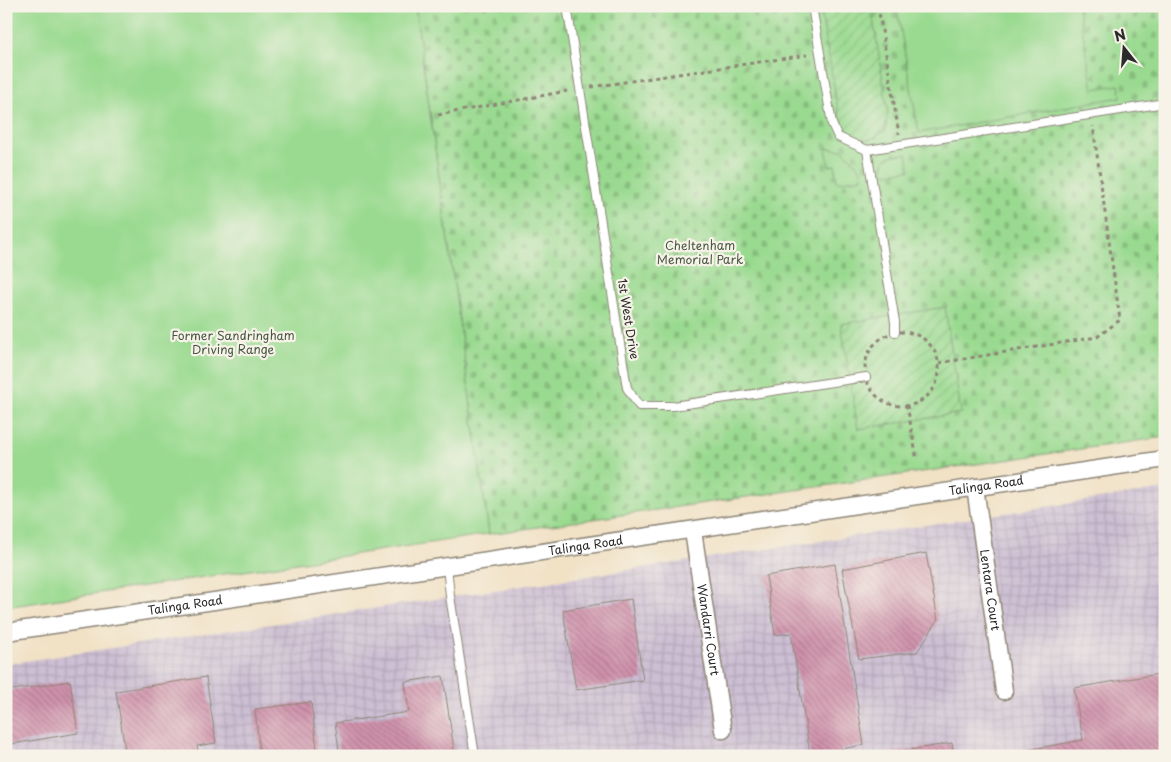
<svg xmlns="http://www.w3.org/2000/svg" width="1171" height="762" font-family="'Playpen Sans',sans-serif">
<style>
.industrial{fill:url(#industrial-grid)}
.cemetery{fill:url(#cemetery-stones);stroke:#62825e}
.park{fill:#9ada90;stroke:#62825e}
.garden{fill:url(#garden-furrows);stroke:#62825e}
.building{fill:url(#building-back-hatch)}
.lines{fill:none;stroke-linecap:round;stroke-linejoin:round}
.service-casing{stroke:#8e8678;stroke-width:10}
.minor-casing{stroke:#8e8678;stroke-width:19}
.path{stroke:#8e8678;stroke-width:3;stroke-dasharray:4 4;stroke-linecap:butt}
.service{stroke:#fff;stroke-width:8}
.minor{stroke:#fff;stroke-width:16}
.labels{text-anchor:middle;stroke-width:4.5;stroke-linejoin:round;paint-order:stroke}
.park-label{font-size:12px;fill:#475744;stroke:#f7f3e8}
.street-label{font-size:12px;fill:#2b2b2b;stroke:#f7f3e8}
</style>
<defs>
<pattern id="industrial-grid" width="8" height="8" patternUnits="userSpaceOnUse" patternTransform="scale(1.25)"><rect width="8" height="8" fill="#ccbed3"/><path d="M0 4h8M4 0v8" fill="none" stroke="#afa3b5"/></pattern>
<pattern id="cemetery-stones" width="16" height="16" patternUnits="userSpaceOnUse" patternTransform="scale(1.25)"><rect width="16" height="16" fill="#9ada90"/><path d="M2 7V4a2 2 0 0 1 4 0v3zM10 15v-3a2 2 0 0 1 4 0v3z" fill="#85bb7c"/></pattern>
<pattern id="garden-furrows" width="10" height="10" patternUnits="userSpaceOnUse" patternTransform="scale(1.25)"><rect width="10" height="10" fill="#9ada90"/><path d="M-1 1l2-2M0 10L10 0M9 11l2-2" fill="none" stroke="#85bb7c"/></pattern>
<pattern id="building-back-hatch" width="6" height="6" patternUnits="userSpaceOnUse" patternTransform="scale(1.25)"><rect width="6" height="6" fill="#d092ac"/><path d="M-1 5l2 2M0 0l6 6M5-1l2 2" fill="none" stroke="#a9778c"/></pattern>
</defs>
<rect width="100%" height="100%" fill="#f7f3e8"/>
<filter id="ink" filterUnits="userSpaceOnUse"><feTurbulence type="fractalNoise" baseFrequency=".02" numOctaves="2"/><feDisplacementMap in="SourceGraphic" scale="10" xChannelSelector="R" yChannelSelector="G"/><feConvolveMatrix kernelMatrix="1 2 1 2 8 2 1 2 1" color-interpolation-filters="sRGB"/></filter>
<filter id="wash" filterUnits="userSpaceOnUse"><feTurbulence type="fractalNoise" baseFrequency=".0096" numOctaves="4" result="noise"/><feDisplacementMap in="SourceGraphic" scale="20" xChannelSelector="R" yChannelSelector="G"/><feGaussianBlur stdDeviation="1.12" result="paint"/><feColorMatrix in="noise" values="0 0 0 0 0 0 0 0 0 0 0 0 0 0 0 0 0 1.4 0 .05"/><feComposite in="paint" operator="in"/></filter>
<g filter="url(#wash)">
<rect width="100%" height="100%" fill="#f1e1c5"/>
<!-- industrial -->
<path class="industrial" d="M1165,489v267h-1159v-92z"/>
<!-- cemetery -->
<path class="cemetery" d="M415,6h750v431l-676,97z"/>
<!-- park -->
<path class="park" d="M6,6h409l74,528 -483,73z
M910,6h168l15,83 26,-4 2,12 -202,36 -22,-124z
M826,148l17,2 18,20 1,8 -25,4 -2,-17 -6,1z
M907,154l3,16 -28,4 3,-15 9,-4z"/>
<!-- garden -->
<path class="garden" d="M820,6h51l17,106 -3,19c-5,2 -10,7 -14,8 -18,5 -26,-11 -32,-24z
M945,307l16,106 -103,16 -17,-105z"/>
<g id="blocks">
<!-- building -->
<path class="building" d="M926,553l12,67 -21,32 -58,7 -17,-90z
M835,564l29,181 -23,4 1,7h-38l6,-2 -19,-121 -16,2 -9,-59z
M631,599l12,81 -67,10 -13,-80z
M1165,673v83h-171l89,-16 -9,-52z
M443,676l12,80h-115l-5,-33 74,-11 -4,-30z
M206,677l10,66 -19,3 2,10h-106l32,-6 -9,-59z
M70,681l8,52 -72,12v-54z
M311,702l7,54h-58l-5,-47z
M952,743l2,13h-74v-1z"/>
</g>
</g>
<g filter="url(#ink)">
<use href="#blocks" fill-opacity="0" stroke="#8e8678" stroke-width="1"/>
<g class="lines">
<!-- service casing -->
<g class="service-casing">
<path id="service" d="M567,6l60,382 12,18h34l193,-29
M812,6l20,118 6,13 29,13 28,172v10
M867,150l298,-47
M447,566l3,30 25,160"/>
</g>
<!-- minor casing -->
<g class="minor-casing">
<g id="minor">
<path id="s1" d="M975,487l29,204"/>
<path id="s2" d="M693,531l30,199"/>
<path id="s3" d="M6,632c387,-57 773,-115 1159,-173"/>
</g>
</g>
<!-- path -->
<path class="path" d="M878,6l21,128
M591,87l216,-32
M438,115l129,-24
M865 369a37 37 0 1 1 74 0a37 37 0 1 1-74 0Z
M939,363l158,-26 23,-17 -27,-194
M907,405l10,55"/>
<!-- service -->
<use href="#service" class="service"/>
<!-- minor -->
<use href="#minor" class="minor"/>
</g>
</g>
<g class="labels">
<!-- park labels -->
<g class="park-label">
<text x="700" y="250">Cheltenham<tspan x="700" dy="14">Memorial Park</tspan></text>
<text x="233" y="340">Former Sandringham<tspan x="233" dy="14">Driving Range</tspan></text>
</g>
<!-- street labels -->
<g class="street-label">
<text transform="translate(628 319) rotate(81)" y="4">1st West Drive</text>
<text dy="4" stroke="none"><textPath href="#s3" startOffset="991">Talinga Road</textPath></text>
<text dy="4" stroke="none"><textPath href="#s3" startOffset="586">Talinga Road</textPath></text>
<text dy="4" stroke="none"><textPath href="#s1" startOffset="104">Lentara Court</textPath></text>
<text dy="4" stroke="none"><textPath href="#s3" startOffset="181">Talinga Road</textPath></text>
<text dy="4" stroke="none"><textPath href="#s2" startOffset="100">Wandarri Court</textPath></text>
</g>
</g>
<!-- margin -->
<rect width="1171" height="762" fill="none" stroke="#f7f3e8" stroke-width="25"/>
<!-- north arrow -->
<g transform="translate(1124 48) rotate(343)" stroke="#f7f3e8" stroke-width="4" paint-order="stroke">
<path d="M0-4L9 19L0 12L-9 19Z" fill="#2b2b2b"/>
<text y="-8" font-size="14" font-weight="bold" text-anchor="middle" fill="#2b2b2b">N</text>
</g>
</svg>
